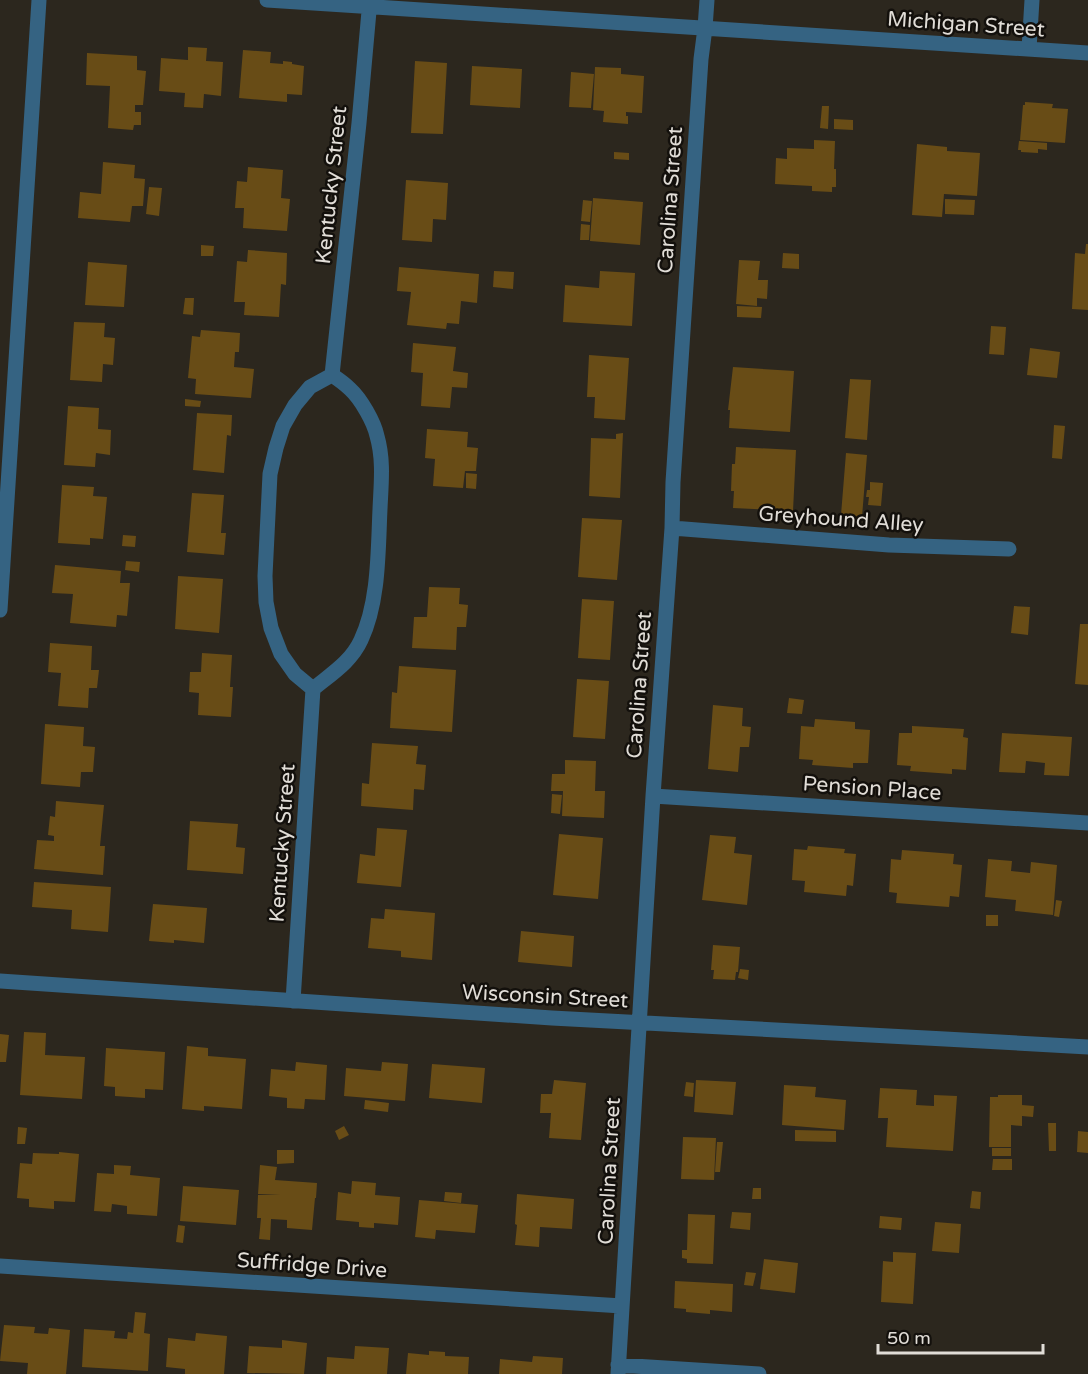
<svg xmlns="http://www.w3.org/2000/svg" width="1088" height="1374" font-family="'Varela Round',sans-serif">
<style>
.building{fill:#684c16}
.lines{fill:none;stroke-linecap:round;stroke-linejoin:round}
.street{stroke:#356382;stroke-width:15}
.labels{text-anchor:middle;stroke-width:5;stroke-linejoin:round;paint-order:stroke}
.street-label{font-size:21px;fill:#e1ddd7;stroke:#13100c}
</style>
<rect width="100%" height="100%" fill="#2c271e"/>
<!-- building -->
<path class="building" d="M188,47l19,1 -1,13 17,1 -2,34 -17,-2 -1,14 -19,-1 1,-14 -26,-2 2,-33 27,2z
M243,50l28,2 -1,11 13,1v-3l9,1v2l12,2 -2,29 -15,-1v8l-48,-4z
M87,53l50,3v14l9,1 -3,34h-8v7h6v13h-7l-1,5 -25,-2 2,-42 -24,-1z
M415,61l32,2 -4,71 -32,-1z
M472,66l50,3 -2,39 -50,-3z
M595,67l26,1v6l23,2 -2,37 -16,-1v4h2v8l-25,-2 1,-11 -11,-1z
M571,72l23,2 -3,34 -22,-1z
M1025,102l28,2 -1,4 16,1 -3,34 -45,-3 3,-35h2z
M822,106h7l-1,23 -8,-1z
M834,119l19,1v10l-19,-1z
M814,140l21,1 -1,28h2v18h-4v5l-20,-1v-5l-37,-2 1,-26 11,1v-11l27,1z
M1019,141l28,2v7l-9,-1v4l-17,-1v-2h-3z
M917,144l30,3v4l33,2 -3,43 -33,-2 -2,23 -30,-2z
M614,152l15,1v7l-15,-1z
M103,162l32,3 -1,13 11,1 -2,27h-11l-2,16 -52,-4 2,-26 21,2z
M248,167l35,3 -2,28 9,1 -3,32 -44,-3 1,-20h-9l2,-27 10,1z
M406,180l42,3 -2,37 -13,-1 -1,23 -30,-2z
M149,187l13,1 -3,28 -13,-2z
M593,198l50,4 -3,43 -50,-4z
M945,199l30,1 -1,15 -29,-1z
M583,200l9,1 -2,21 -9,-1z
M581,224l9,1 -1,15h-9z
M1086,244h2v66l-16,-1 3,-56 10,1z
M201,245l13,1 -1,10h-12z
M248,250l39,3 -1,32 -5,-1 -2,33 -35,-2 1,-13h-11l3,-41 10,1z
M783,253l16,1v15l-17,-1z
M739,260l21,1 -2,19h10l-1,19 -10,-1v8l-21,-2z
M88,262l39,3 -3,42 -39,-2z
M399,267l80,7 -2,29 -16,-2 -2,23 -12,-1 -1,6 -39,-4 4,-33 -14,-1z
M494,271l20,1 -1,17 -20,-2z
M600,271l35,2 -3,53 -69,-4 2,-37 34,3z
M185,298h9l-1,17 -10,-1z
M737,306l25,1 -1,11 -24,-1z
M74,322l31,1 -1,14 11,1 -2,27 -10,-1 -1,18 -32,-2z
M991,326l15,1 -2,28 -15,-1z
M201,330l39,3 -1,19h-4l-1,15 20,2 -3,29 -56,-4 1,-15 -8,-1 4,-42 8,1z
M413,343l43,4 -3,24 15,2 -1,15 -15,-1 -2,21 -29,-2 2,-33 -12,-1z
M1030,348l30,4 -3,26 -30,-3z
M589,355l40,3 -4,62 -31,-2 1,-21h-8z
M733,367l61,4 -4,61 -61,-4 1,-18h-2z
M850,379l21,1 -4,60 -22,-2z
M185,399l16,2 -1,6 -15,-1z
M68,406l31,2 -1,21 13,1 -1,25 -14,-2 -1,14 -31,-2z
M197,413l35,2 -1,21 -4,-1 -3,38 -31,-3z
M1054,425l11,1 -3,33 -10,-1z
M427,429l41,3 -1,15 11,1 -2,23h-11l-2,17 -30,-2 2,-27 -10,-1z
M623,433l-3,65 -31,-2 2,-58 25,1v-5z
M736,447l60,3 -3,61 -60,-3 1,-17h-3l1,-27h3z
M846,453l21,2 -5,62 -21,-2z
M466,473l11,1 -1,15 -10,-1z
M870,482l13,1 -2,23 -13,-1 1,-8h-3l1,-7h3z
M62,485l32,2 -1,9 14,1 -4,42 -13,-1v7l-32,-2z
M192,493l32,2 -3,38h5l-2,22 -37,-3z
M582,518l40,2 -5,60 -39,-3z
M123,535l13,1 -1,11 -13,-1z
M126,561l14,1 -1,10 -14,-2z
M55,565l66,6 -1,12h10l-3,33 -10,-1 -1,12 -46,-4 3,-29 -21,-1z
M178,576l45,3 -4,54 -44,-4z
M429,587l31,1 -1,16 9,1 -2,22h-9l-1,23 -44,-2 2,-31h13z
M582,599l32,2 -4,59 -32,-2z
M1014,606l16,1 -2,28 -17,-2z
M1080,624h8v61l-13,-1z
M50,643l42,3 -1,24h8l-2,18h-8l-1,20 -30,-2 3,-33 -13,-1z
M202,653l30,2 -2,32h3l-2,30 -33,-2 1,-22 -10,-1 1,-20h11z
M399,666l57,4 -4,62 -62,-4 2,-36 5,1z
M577,679l32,2 -4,58 -32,-2z
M789,698l15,2 -2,14 -15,-1z
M713,705l30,3 -1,18 9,1 -2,20h-9l-2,25 -30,-3z
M815,719l40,3v7l15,1 -2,33h-15v5l-41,-3 1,-5 -14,-1 2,-33 13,1z
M45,724l39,3 -1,19 12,1 -2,25h-12l-1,15 -39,-3z
M912,726l52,3 -1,8 5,1 -2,32 -14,-1v5l-42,-3 1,-5 -14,-1 2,-32h13z
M1002,733l70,4 -3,39 -25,-1 1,-12 -19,-2 -1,12 -26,-1z
M372,743l46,3 -2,18 10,1 -2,25 -10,-1 -1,21 -52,-4 1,-23 7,1z
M565,760l31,1 -1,30h10l-1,27 -42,-2 1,-25h-12l1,-17h13z
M552,794l10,1 -2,19 -9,-1z
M56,801l48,4 -4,41h5l-2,29 -69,-6 3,-29 17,1v-5l-6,-1 2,-19 5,1z
M190,821l48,3 -2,23 9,1 -2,26 -56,-4z
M377,828l30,2 -6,57 -44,-4 3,-29 15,2z
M559,834l44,4 -5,61 -45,-4z
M710,835l26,2 -2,16 18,2 -5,50 -45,-5z
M808,846l37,3 -1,4 12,1 -3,32 -6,-1 -1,11 -42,-4 1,-11 -13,-1 2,-31 13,1z
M902,850l52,4 -1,10 9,1 -3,32 -9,-1 -1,11 -53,-4 1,-10 -8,-1 2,-33 10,1z
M988,859l24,2 -1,10 19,2 1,-11 26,3 -4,50 -38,-4 1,-11 -31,-3z
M34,882l77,5 -3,45 -37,-3 1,-19 -40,-3z
M1056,900l6,1 -3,16 -5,-1z
M153,904l54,4 -3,35 -30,-3v3l-25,-2z
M385,909l50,4 -3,47 -31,-3v-6l-33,-3 3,-30 13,1z
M986,915h12v11h-12z
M521,931l53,5 -2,31 -54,-5z
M713,945l27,2 -2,25h-2l-1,8 -22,-1 1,-9h-3z
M740,969l9,1 -1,10 -10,-2z
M24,1032l22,1 -1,22 40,2 -3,42 -62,-4z
M0,1034l9,1 -3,27h-6z
M187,1046l21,2v8l38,3 -4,50 -38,-3v5l-22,-2z
M106,1048l59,4 -2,38 -18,-1v9l-30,-2v-9l-11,-1z
M296,1062l31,3 -2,35 -20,-1 -1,10 -17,-1v-10l-18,-2 2,-27 24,2z
M382,1062l26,2 -3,37 -61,-5 2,-28 35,3z
M432,1064l53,4 -3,35 -53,-5z
M554,1080l32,3 -5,57 -32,-2 2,-25h-11l1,-19h11z
M696,1080l40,2 -3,33 -39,-3z
M686,1082l8,1 -1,14 -9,-1z
M784,1085l32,2 -1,10 31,3 -2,30 -62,-5z
M880,1088l37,2 -1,15 18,1v-11l23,1 -4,55 -67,-4 2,-29h-10z
M998,1095h24v10l12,1 -1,11 -11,-1v10l-11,-1v22h-22l1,-50h8z
M365,1100l24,3 -1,9 -24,-3z
M1048,1123h8v28h-7z
M344,1126l5,9 -10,5 -4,-9z
M18,1127l9,1 -2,16h-8z
M795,1130l41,1v11l-41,-1z
M1078,1131l10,1v21l-11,-1z
M683,1137l33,1 -2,42 -33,-1z
M717,1142h6l-3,30h-5z
M992,1148h19v8h-19z
M277,1150h17v13l-17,1z
M59,1152l20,2 -4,48 -21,-1v8l-25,-2v-8l-12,-1 3,-35 12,1 1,-11 26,1z
M993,1159h19v11h-20z
M114,1165l17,1 -1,9 30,3 -3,38 -30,-2v-8l-15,-2 -1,8 -17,-1 3,-38 17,1z
M260,1165l17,2 -2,13 42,3 -1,15h-1l-3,32 -25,-2v-8l-16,-1 -1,21 -11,-1 2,-21h-4l1,-23h22l-22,-1z
M352,1181l24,2 -1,12 25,2 -2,28 -24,-2v5l-15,-1v-5l-23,-2 2,-28 13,2z
M183,1186l56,4 -3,35 -56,-4z
M753,1188h8v11h-9z
M972,1191l9,1 -1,17 -10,-1z
M445,1192l17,1 -1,10 -17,-2z
M517,1194l57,5 -2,30 -32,-2 -1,20 -24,-2 2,-20 -2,-1z
M419,1200l59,5 -3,28 -39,-3 -1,9 -20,-2z
M732,1212l19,1 -1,17 -20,-2z
M688,1214l27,1 -2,49 -26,-1v-4l-5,-1v-8h5z
M880,1216l22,2 -1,12 -22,-2z
M935,1222l26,2 -2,29 -27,-2z
M178,1225l7,1 -2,17 -7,-1z
M893,1252l23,1 -3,51 -32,-2 2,-41 10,1z
M764,1259l34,4 -3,30 -35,-4z
M746,1272l10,1 -3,13 -9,-1z
M675,1281l58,3 -1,28 -22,-2v4l-24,-2v-3l-12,-1z
M135,1312l11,1 -2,20 6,1 -2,37 -66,-4 2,-38 31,2 -1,7 13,1 1,-7 5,1z
M4,1325l31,2 -1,6 14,1 1,-6 21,2 -4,44h-39l1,-11 -28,-2z
M196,1333l31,3 -3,38h-39v-5l-19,-2 2,-29 27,3z
M282,1340l25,3 -3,31 -57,-1 2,-27 33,2z
M355,1346l34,2 -2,26h-61l1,-17 27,2z
M429,1351l16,1v4l24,1 -1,17h-62l2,-21 21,2z
M533,1356l30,2 -1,16h-63l1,-15 32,3z"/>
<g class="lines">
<!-- street -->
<path class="street" d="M267,0l821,53
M1029,49l3,-49
M332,375l27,-252 11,-123
M672,528l217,17 120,4
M0,610l39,-610
M313,689l-18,-15 -14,-20 -10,-26 -5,-26 -1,-26 5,-102 6,-26 7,-22 12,-21 15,-18 22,-12
M653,796l435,27
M0,981l552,37 393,21 143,8
M293,1001l20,-312c18,-15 38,-27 48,-49 18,-38 17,-89 19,-131 1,-24 4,-49 -3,-73 -3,-14 -16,-37 -27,-47 -5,-5 -12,-10 -18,-14
M0,1266l622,40
M618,1365l141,9
M618,1374l35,-578 19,-268 1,-46 28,-423 4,-31 2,-28"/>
</g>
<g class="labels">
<!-- street labels -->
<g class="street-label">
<text transform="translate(966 24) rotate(4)" y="7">Michigan Street</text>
<text transform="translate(331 185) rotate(-84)" y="7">Kentucky Street</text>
<text transform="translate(670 200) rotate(-86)" y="7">Carolina Street</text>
<text transform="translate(841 519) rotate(4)" y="7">Greyhound Alley</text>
<text transform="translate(639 685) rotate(-86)" y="7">Carolina Street</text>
<text transform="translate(872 788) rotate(4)" y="7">Pension Place</text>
<text transform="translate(282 843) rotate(-86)" y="7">Kentucky Street</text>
<text transform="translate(545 996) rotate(3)" y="7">Wisconsin Street</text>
<text transform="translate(609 1171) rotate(-87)" y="7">Carolina Street</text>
<text transform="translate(312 1265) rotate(4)" y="7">Suffridge Drive</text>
</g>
</g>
<!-- scale -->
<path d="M878 1344v9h165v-9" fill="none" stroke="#e1ddd7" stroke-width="3"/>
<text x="887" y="1344" font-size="18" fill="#e1ddd7" stroke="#13100c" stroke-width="4.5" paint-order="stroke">50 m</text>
</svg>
